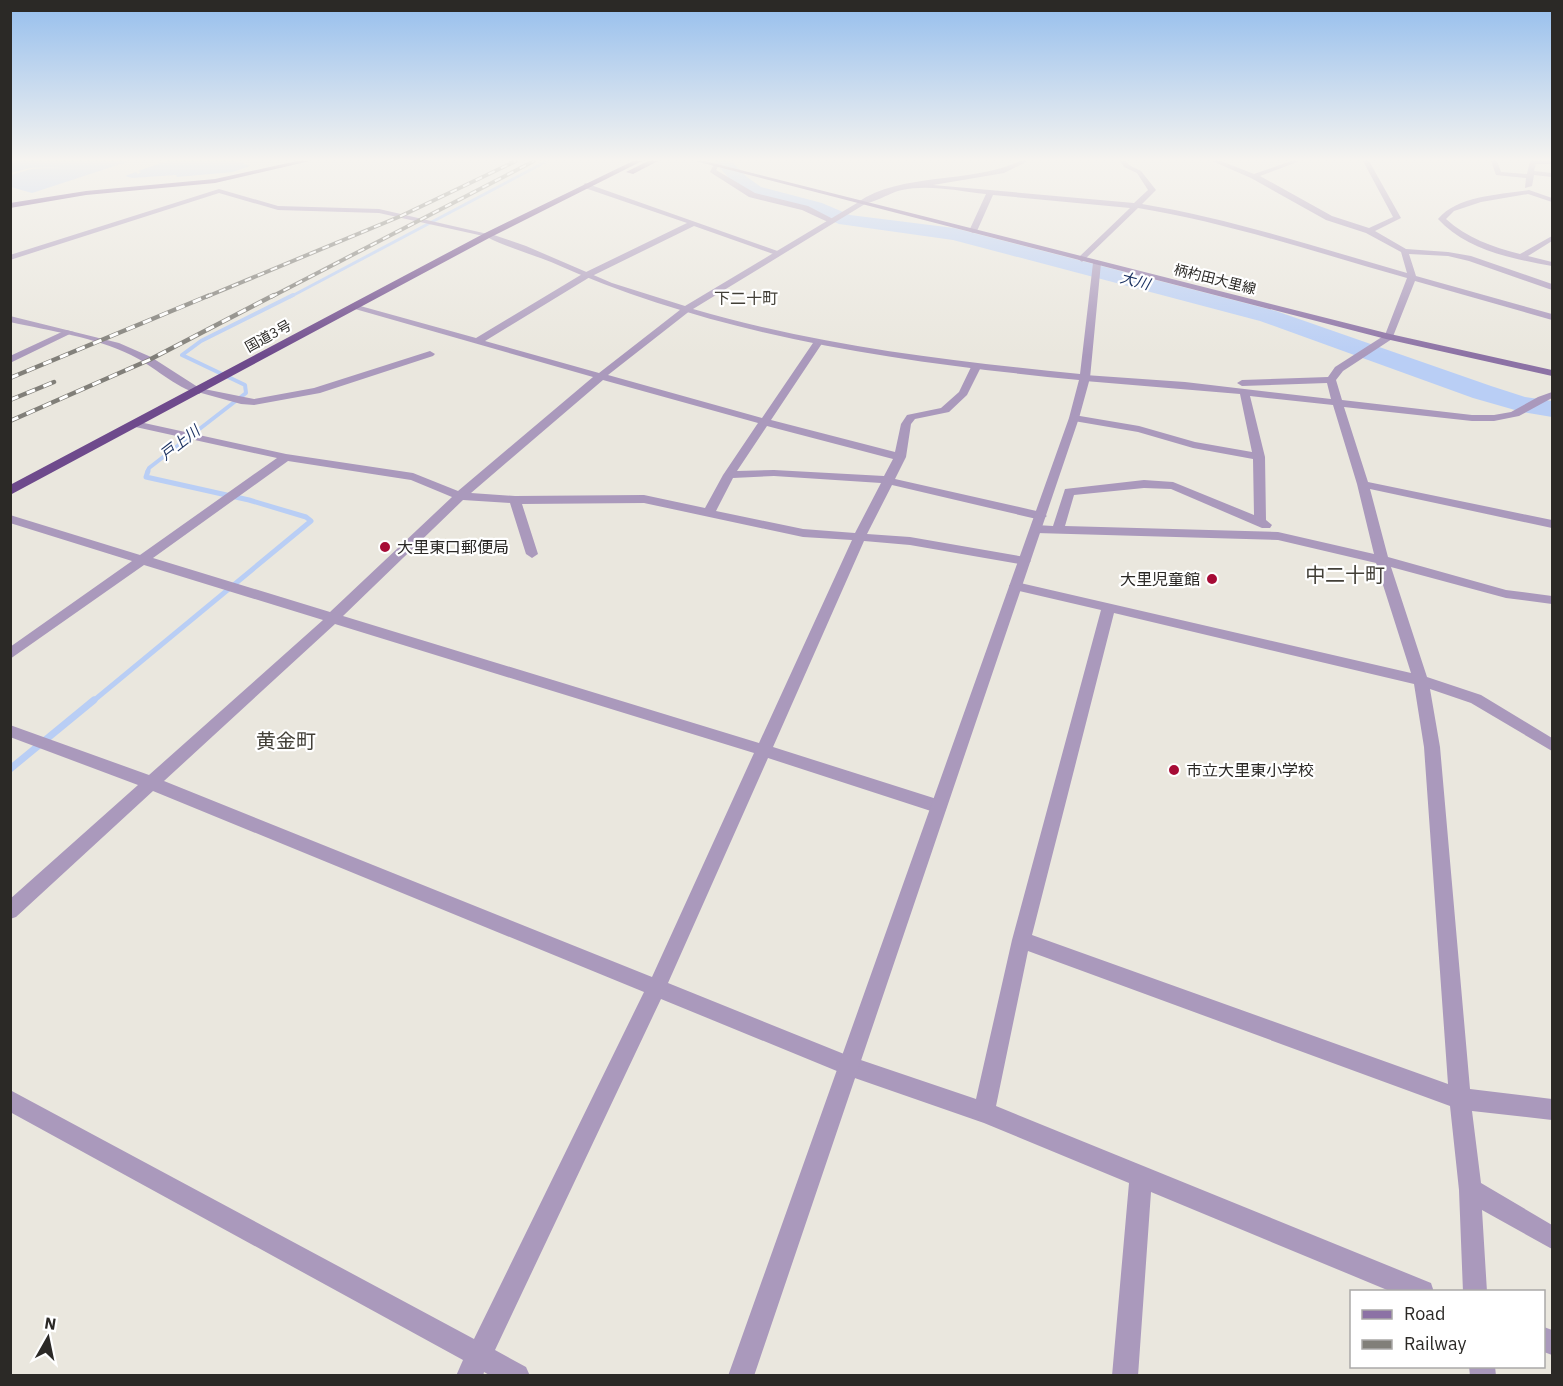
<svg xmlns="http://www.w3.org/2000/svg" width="1563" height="1386" font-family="'IBM Plex Sans','Noto Sans JP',sans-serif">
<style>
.water{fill:#b9cef5}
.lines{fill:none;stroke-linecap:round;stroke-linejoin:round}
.stream-far3{stroke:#b9cef5;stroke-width:3}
.stream-far2{stroke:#b9cef5;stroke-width:4}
.stream-far1{stroke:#b9cef5;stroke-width:5}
.stream{stroke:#b9cef5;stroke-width:7}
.river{fill:#b9cef5;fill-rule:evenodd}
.minor{fill:#aa99bc;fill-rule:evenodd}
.tertiary{fill:#aa99bc;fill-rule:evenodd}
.secondary{fill:#8c72a5;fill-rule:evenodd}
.trunk{fill:#6e4a8c;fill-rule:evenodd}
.rail-far1-casing{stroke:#817f79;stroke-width:4}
.rail-casing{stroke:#817f79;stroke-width:4.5}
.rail-far1{stroke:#fff;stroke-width:2;stroke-dasharray:7;stroke-linecap:butt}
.rail{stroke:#fff;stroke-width:3;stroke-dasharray:9;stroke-linecap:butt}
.poi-dot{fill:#a60b35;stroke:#fff;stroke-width:2}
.labels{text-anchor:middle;stroke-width:4.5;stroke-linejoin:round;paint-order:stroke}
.far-street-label{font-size:14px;fill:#2b2926;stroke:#fff}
.far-water-label{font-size:15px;font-style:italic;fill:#1d3363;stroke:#fff}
.far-quarter-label{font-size:16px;fill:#423f37;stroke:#fff}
.poi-label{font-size:16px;fill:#2b2926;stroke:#fff;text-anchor:start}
.quarter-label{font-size:20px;fill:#423f37;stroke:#fff}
</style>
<rect width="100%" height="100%" fill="#eae7de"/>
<!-- water -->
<path class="water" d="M11,161h119l-98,32 -21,-6v-12l20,-6 30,-2 -31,1 -19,5z
M167,161h69l14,5 -17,6 -56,5 -1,-2 -44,3 -7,-2 11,-4 2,2 3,-2 -3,-1z"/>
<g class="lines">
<!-- stream-far3 -->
<path class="stream-far3" d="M290,297l257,-136"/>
<!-- stream-far2 -->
<path class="stream-far2" d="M147,473l2,-5 97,-75 -1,-8 -63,-30 19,-14 92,-46"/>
<!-- stream-far1 -->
<path class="stream-far1" d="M92,702l219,-181 -5,-4 -57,-17 -103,-23 2,-6"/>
<!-- stream -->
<path class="stream" d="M10,769l84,-69"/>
<!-- river -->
<path class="river" d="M714,161h17l16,16 14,10 61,16 28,12 104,13 322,83 215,75 34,11 27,4v16l-30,-5 -49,-14 -213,-77 -307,-81 -114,-16 -31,-13 -59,-16 -14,-10z"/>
<!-- minor -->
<path class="minor" d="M1020,161h8l-24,12 -71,12 201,18 14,-13 -11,-17 -13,-6 -4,-6h6l3,4 12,6 15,19 -14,14c90,15 177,44 265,69l-6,-21 -35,-19 -40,-13 -75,-42 -39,-17h9l33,13 37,-13h9l-40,15 72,40 37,12 24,-11 -30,-56h6l32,57 -26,13 31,18 42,3 23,4 81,28v6l-83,-29 -21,-5 -39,-2 7,22 136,38v6l-137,-39 -23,58 -49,32 -7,9 6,20 130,15h22l17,-3 27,-15 14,-5v6l-33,18 -25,5h-22l-128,-14 24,75 184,38v8l-182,-39 18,68 118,33 46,6v8l-46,-6 -115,-31 36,110 54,18 71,43v13l-81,-48 -41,-14 10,58 30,342 82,10v21l-80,-9 9,72 71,42v24l-70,-39 5,82h-24l-4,-102 -9,-84 -422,-155 -32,155 435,177 3,9h-42l-241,-100 -13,184h-26l17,-193 -145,-60 -135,-47 -188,-77 -166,351 31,17 4,9h-39l-7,-4 -1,4h-27l7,-16 -453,-248v-22l464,249 170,-347 -491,-201 -137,126 -6,2v-20l128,-114 -128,-48v-12l139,50 174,-155 -179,-55 -134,94v-12l122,-86 -122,-38v-8l130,40 137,-97 -146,-32 -1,-2 5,-3 151,33 127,19 45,18 135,-114 -245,-70 5,-3 123,34 108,-65 103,-50 -105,-36 3,-4 198,70 -7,2 -82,-29 -104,51 -105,64 114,32 86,-67h6v4l-83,65 154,43 53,-78h6l2,2 -52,78 124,32 6,-28 6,-9 34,-7 18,-16 13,-27h8l1,2 -14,28 -18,17 -34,7 -4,5 -5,33 -11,22 146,33 6,4 -6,4 -149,-35 -25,49 43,3 115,20 6,4 -6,4 -115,-20 -46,-4 -91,206 170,54 2,5 -2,5 -6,2 -169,-55 -100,225 181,73 127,43 36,-159 89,-330 -90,-21 -2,-3 2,-3 5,-1 395,91 -35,-110 -98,-23 -242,-7 -6,-4 6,-4 17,1 12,-37 79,-9 29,2 81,33 -1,-56 -60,-11 -55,-16 -64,-11 -5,-3 5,-3 65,11 56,16 57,10 -12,-58 -155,-13 -5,-3 5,-3 100,7 146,17 -4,-16 -85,3 -5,-3 5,-3 86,-3 7,-10 50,-32 22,-57c-89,-25 -178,-55 -269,-70l-56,54 -4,-3 1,-2 51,-49 -137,-13 -16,36 -4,2 -4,-2 17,-37c-27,-3 -58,-10 -84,-4 -12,2 -34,18 -44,12 43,-30 113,-18 162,-41zM603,380l155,43 -35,52 -18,33 -61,-13 -129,1 -44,-3zM1250,396l83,9 24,79 17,70 -96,-22 -213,-6 9,-31 70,-7 27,1 91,39h8l2,-3 -6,-5 -1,-63zM767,426l126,33 -9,17 -110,-6 -37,1zM288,461l123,19 41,17 -122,115 -177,-54zM774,476l107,7 -26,50 -52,-4 -87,-18 17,-33zM463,500l47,3 16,51 6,4 6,-4 -16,-50 122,-1 159,34 49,3 -93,203 -416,-127zM1114,613l300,71 10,63 24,337 -416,-149zM335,624l419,129 -102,224 -488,-196z
M1491,161h6l4,11 26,2 3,-13h22v3h-16l-2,7 18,2v4l-18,-2 -2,11 -7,2 1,-10 -30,-3z
M714,164l5,1 -3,5 39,23 53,13 27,14 -7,2 -26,-12 -53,-13 -39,-25z
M219,189l59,17 101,3 113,26 -4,2 -109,-24 -101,-3 -59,-17 -209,67v-5z
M1529,190l23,8v4l-24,-8 -47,8 -27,9 -8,8c21,19 46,28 74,35l32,-18v5l-24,15 24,6v4c-39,-7 -86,-16 -114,-47 20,-24 62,-24 91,-29z
M66,330l8,2 -64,31v-7z
M430,351l5,3 -2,2 -113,37 -66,12 -13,-1 -47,-13 5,-3 55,11 60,-11z
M1544,1327l8,3v25l-8,-3z
M1469,1366h26l1,10h-26z"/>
<!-- tertiary -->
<path class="tertiary" d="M862,200l4,2 -1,2 -172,105c127,37 257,52 387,65l13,-111 4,-3 4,3 -11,115 -11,40 -325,958h-26l341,-958 10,-38c-181,-18 -361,-43 -528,-118 -17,-7 -54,-18 -67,-27l4,-2 38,13 86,37 73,23z
M10,316l109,27 32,14 53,34 -5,3c-25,-7 -45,-28 -68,-39 -37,-18 -80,-24 -121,-33z"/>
<!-- secondary -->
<path class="secondary" d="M695,161h10l685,173 162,36v6l-166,-37z"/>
<!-- trunk -->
<path class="trunk" d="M297,161h13l-95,22 -129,12 -76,13v-5l76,-12 129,-12z
M633,161h9l-151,76 -481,258v-10l475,-252z
M648,161h10l-25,13 -7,-2z"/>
<!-- rail-far1 casing -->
<g class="rail-far1-casing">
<path id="rail-far1" d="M206,297l195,-81 115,-55
M271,297l263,-136"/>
</g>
<!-- rail casing -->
<g class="rail-casing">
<path id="rail" d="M10,378l200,-83
M10,400l44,-18
M10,421l139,-61 125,-65"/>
</g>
<!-- rail-far1 -->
<use href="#rail-far1" class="rail-far1"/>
<!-- rail -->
<use href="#rail" class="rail"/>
</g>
<!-- sky -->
<linearGradient id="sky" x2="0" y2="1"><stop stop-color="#95beed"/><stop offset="0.45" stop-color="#f6f4f0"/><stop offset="1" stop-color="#f6f4f0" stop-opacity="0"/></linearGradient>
<rect width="1563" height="355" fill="url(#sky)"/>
<!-- markers -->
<g class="poi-dot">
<circle cx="385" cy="547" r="6"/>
<circle cx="1212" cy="579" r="6"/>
<circle cx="1174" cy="770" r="6"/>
</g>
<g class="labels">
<!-- far-street labels -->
<g class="far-street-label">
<text transform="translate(1215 279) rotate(14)" y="5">柄杓田大里線</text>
<text transform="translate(268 336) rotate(-29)" y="5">国道3号</text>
</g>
<!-- far-water labels -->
<g class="far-water-label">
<text transform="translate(1135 281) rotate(15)" y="5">大川</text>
<text transform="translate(180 443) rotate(-38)" y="5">戸上川</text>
</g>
<!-- far-quarter labels -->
<g class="far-quarter-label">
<text x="746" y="304">下二十町</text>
</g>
<!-- poi labels -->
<g class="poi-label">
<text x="397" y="553">大里東口郵便局</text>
<text x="1200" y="585" text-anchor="end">大里児童館</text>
<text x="1186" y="776">市立大里東小学校</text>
</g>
<!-- quarter labels -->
<g class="quarter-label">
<text x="1345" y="582">中二十町</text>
<text x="286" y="748">黄金町</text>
</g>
</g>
<!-- border -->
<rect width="1563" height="1386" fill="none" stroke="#2b2926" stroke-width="24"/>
<!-- legend -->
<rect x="1350" y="1290" width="195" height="78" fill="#ffffff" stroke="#aaa9a8" stroke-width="1.5"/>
<rect x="1362" y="1310" width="30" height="9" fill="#8c72a5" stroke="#aaa9a8" stroke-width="1.5"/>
<text x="1404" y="1320" font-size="18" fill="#2b2926">Road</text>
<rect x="1362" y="1340" width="30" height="9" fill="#817f79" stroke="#aaa9a8" stroke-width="1.5"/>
<text x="1404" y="1350" font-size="18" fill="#2b2926">Railway</text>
<!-- north arrow -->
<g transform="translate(48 1338) rotate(9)" stroke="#ffffff" stroke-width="4.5" paint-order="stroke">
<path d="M0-4.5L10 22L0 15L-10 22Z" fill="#2b2926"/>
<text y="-9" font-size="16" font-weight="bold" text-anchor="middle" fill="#2b2926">N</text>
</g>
</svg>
